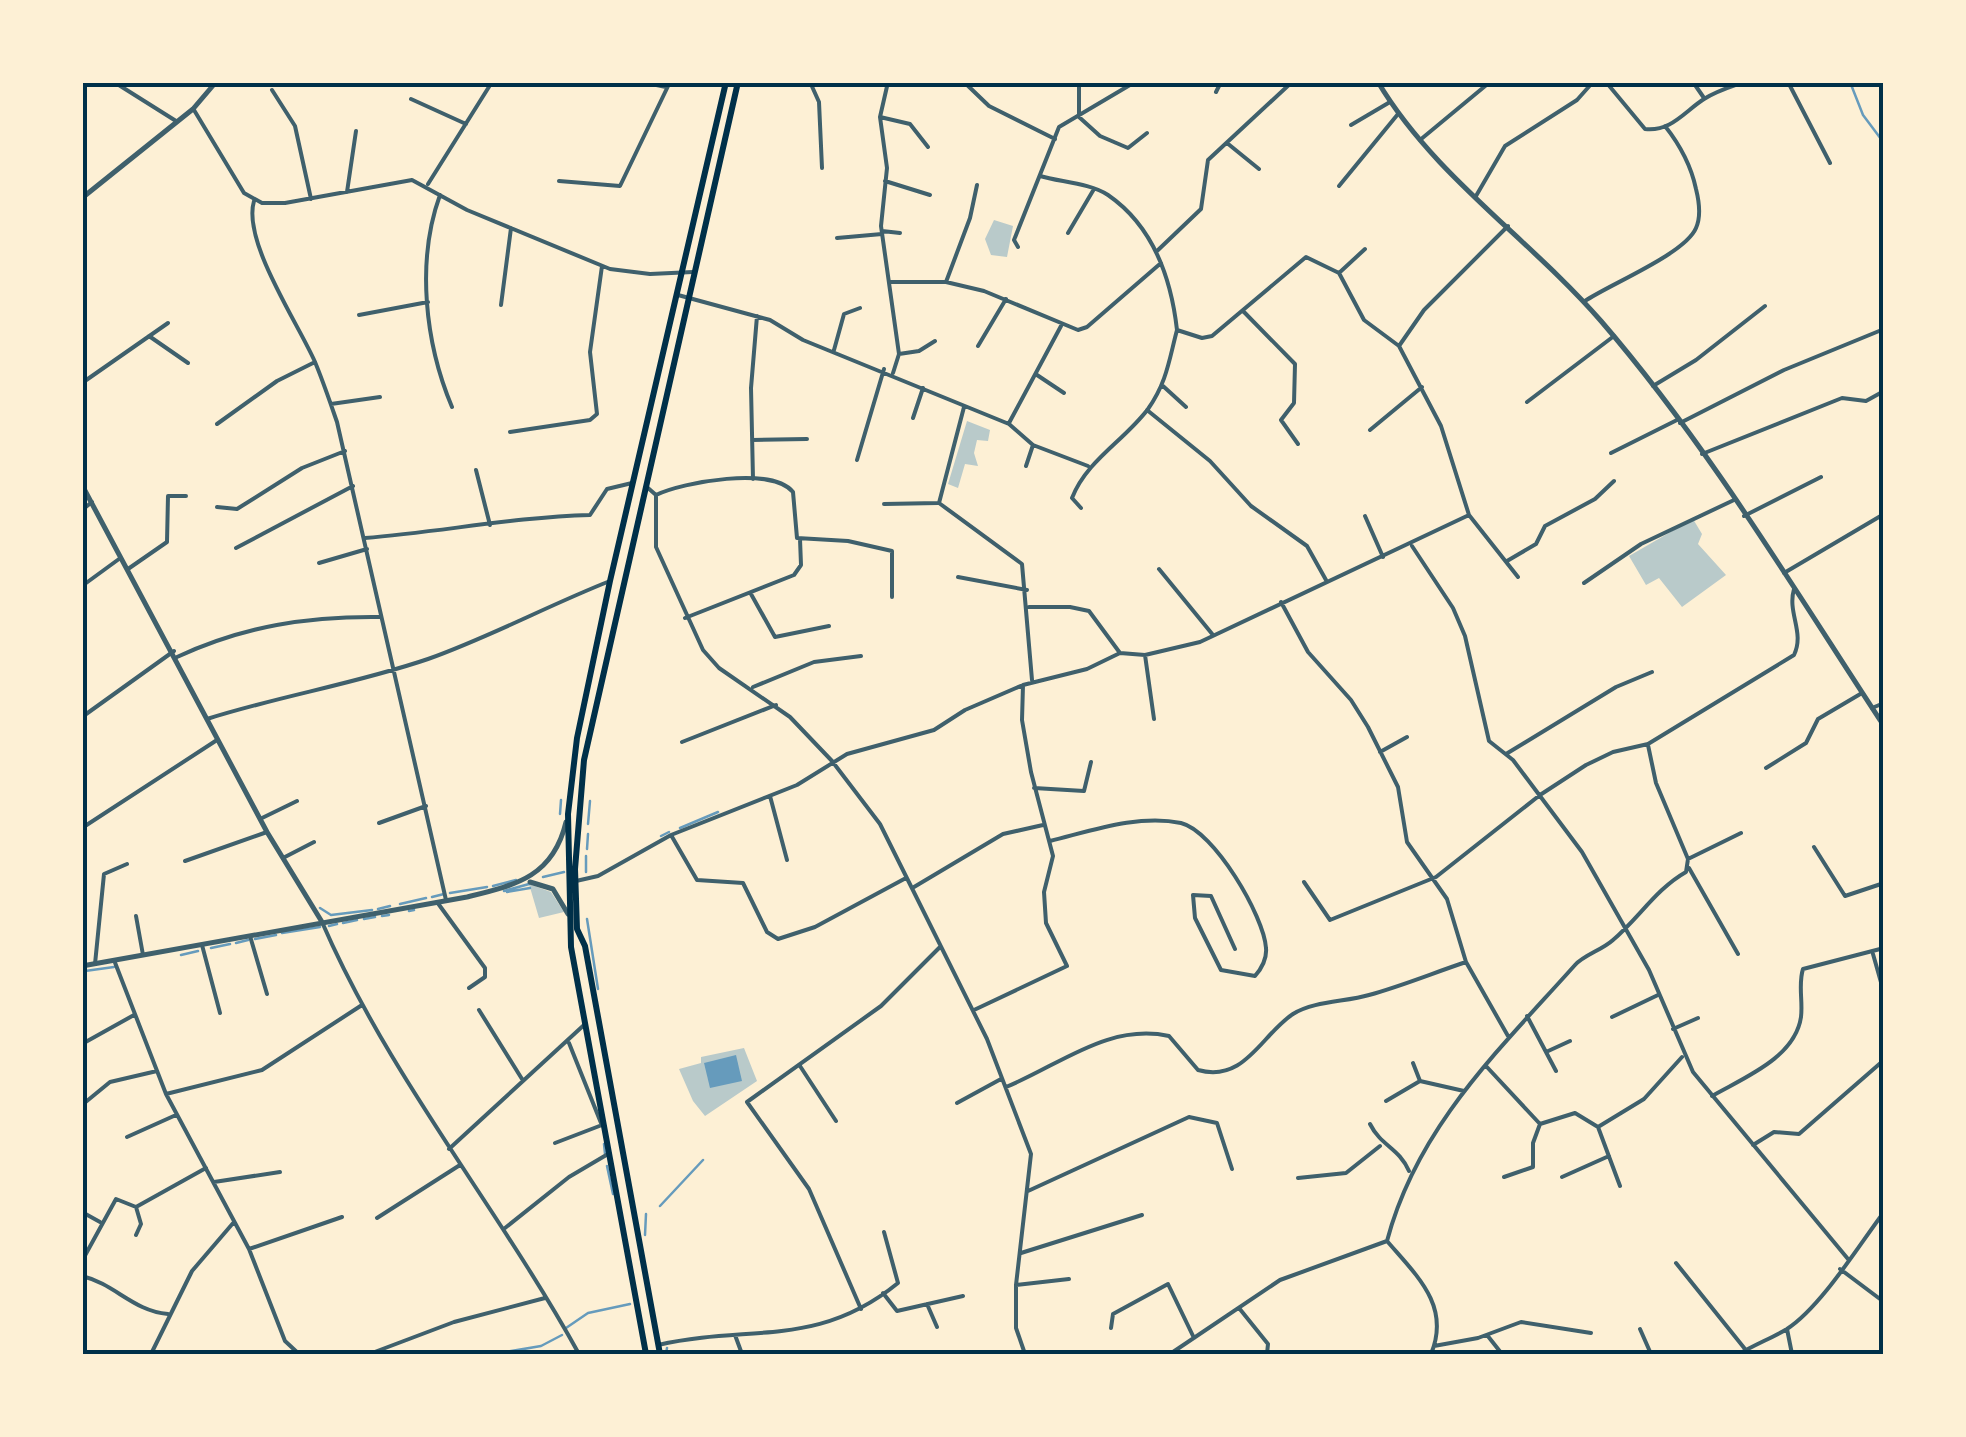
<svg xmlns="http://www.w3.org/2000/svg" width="1966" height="1437" font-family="'Titillium Web',sans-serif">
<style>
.green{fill:#b9caca}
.water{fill:#669bbc}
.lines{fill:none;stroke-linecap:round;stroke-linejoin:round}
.stream{stroke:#669bbc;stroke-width:2.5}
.minor{stroke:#3f606c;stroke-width:4}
.tertiary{stroke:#3f606c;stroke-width:5}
.primary{stroke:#003049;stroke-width:6}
.neatline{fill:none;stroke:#003049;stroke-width:4}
</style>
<rect width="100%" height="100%" fill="#fdf0d5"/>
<!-- green -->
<path class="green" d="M994,220l19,6 -6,31 -16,-2 -6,-16z
M967,421l23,9 -2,11 -11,-1 -3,13 4,13 -13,-2 -7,24 -10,-4z
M1693,519l9,15 -4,10 28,31 -44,32 -23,-29 -13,7 -17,-29z
M529,884l22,8 13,20 -25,6z
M744,1048l13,33 -52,35 -12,-15 -14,-32 22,-6v-6z"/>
<!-- water -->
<path class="water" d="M736,1055l6,26 -32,7 -6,-25z"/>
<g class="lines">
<!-- stream -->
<path class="stream" d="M1850,82l13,33 21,28
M560,814l1,-14
M588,824l2,-23
M680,828l38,-16
M661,836l8,-4
M587,849l1,-15
M586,872v-16
M543,877l21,-5
M493,886l23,-6
M504,891l25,-7
M507,892l23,-4
M450,893l37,-6
M432,897l12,-3
M400,904l26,-6
M320,908l11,7 41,-5
M378,909l12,-3
M409,911l5,-1
M382,916l7,-1
M364,919l11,-2
M587,919l11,70
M343,923l14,-3
M329,926l8,-2
M282,933l38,-6
M255,939l21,-4
M236,943l12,-3
M211,948l19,-4
M181,955l17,-4
M85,971l29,-4
M604,1144l1,10
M607,1166l6,28
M660,1206l43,-46
M645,1235l1,-21
M566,1328l22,-15 42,-9
M494,1354l47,-8 21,-11
M666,1354l1,-6"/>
<!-- minor -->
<path class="minor" d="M114,82l62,39
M642,82l24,5
M810,82l9,20 3,66
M888,82l-8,35 30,7 18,23
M964,82l25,24 66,33
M1079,82v35l21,19 28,12 19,-15
M1606,82l39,47c26,3 40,-18 59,-30 12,-8 26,-12 40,-17
M1693,82l11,16
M1788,82l42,81
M272,90l23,36 16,73
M1216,92l5,-10
M411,99l55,25
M194,110l50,83 18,10h23l127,-23 55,30 143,59 40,5 43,-2
M880,117l7,51 -6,58 18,128 -6,19
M1351,125l39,-23
M1420,140l70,-58
M1227,143l32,26
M1040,176c20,6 50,7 68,19 45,31 63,82 69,135l25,8 10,-2 94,-79 33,16 25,47 35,26
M559,181l61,5 50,-104
M885,181l45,14
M428,184l64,-102
M1339,186l59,-72
M347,192l9,-61
M440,195c-24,66 -15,148 12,212
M1476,196l29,-50 72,-46 16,-18
M254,201c-12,40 44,122 61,161 8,19 15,40 22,60l109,478
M882,231l18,2
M1068,233l26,-44
M837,238l45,-4
M1018,247l-4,-7 45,-113 76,-45
M1157,251l44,-42 7,-49 84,-78
M1339,273l26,-24
M890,282h56l38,9 94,39 9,-3 74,-64
M946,282l24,-64 7,-33
M678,295l92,25 33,20 206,84 24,21 -7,21
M1585,301c25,-17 100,-47 111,-73 5,-11 3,-27 0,-39 -5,-24 -16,-44 -31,-63
M501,305l10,-77
M1244,312l51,52 -1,39 -13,17 17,24
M359,315l69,-13
M149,336l39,27
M978,346l28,-47
M834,350l10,-36 16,-6
M899,354l20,-3 16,-10
M1037,375l27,18
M82,383l86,-60
M1163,386l23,21
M1653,386l43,-26 69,-54
M1527,402l87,-66
M331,404l49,-7
M964,407l-25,96 83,61 10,116
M1147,410l63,51 41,45 56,40 19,34
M913,418l10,-30
M1009,423l52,-97
M1680,423l104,-53 100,-41
M217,424l60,-43 38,-19
M1370,430l52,-43
M510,432l80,-12 7,-6 -7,-62 12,-86
M752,440l55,-1
M1033,445l55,21
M1611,453l66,-33
M1702,454l140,-56 24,3 18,-10
M857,460l27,-91
M476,470l14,55
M753,479l-2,-91 6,-72
M648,488l8,7v52l47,103 16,18 71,49 42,44 48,63 107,215 44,115 -15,131v43l9,26
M656,495c27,-13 116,-29 137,-3l4,46 51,3 44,10v46
M884,504l54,-1
M217,507l20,2 65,-41 43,-17
M1081,508l-9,-10c15,-38 52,-57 76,-89 19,-27 21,-49 29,-79
M82,510l10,-8
M1469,515l49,62
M1365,516l18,41
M1744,516l77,-39
M365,538c75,-6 150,-21 225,-23l17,-26 25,-6
M1412,546l41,62 12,28 24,105 24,19 69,92 67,118 44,102 155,187
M236,548l117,-62
M1507,561l29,-17 9,-18 50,-27 19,-18
M319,563l48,-14
M128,569l39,-27 1,-46h18
M1159,569l54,66
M1784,573l100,-59
M958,577l69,13
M1584,583l57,-39 93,-44
M82,586l37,-27
M751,594l24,43 54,-11
M1281,602l27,50 43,48 17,27 30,60 9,55 40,57 19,63 42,74
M1029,607h41l19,4 31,42
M685,618l109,-43 7,-10 -1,-26
M1145,655l9,64
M177,657c67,-31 131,-41 204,-40
M753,687l61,-25 47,-6
M1872,708l12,-5
M82,717l92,-66
M207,719c72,-23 148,-35 221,-60 62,-22 121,-54 182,-78
M682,742l94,-37
M1380,752l27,-15
M1506,754l110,-67 36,-15
M1766,768l40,-25 12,-24 44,-26
M1034,788l50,3 7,-29
M770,796l17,64
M260,819l37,-18
M379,823l47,-17
M82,828l135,-88
M671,835l26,45 46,3 24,49 11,7 37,-12 91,-49
M1050,841c41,-10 88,-27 131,-18 33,8 83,93 85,125 1,11 -4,20 -11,28l-34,-6 -26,-52 -2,-23 18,1 24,53
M1814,847l31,49 39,-13
M283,858l31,-16
M1688,859l53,-26
M185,861l82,-29
M1689,868l49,86
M576,881l22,-5 73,-41 126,-50 50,-31 87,-24 31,-20 58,-25 64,-16 33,-16 25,2 55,-13 269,-127 -28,-89 -42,-80 25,-36 84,-84
M1304,882l26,38 106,-43 104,-82 46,-30 27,-13 35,-8 146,-89c11,-23 -7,-42 0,-66
M914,887l89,-53 40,-9
M437,902l48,66v9l-16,11
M136,916l7,39
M322,922c67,155 176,285 257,432
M250,936l17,58
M202,945l18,68
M1873,954l11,39
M114,960l52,134 83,155 36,92 14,13
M95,964l9,-90 23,-10
M479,1010l43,69
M974,1010l93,-44 -21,-43 -2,-31 9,-36 -22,-84 -9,-52 1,-35
M1527,1016l29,55
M1612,1017l46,-22
M1673,1029l25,-11
M569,1043l32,80
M82,1044l52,-29
M1546,1052l24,-11
M1413,1063l7,18 44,10
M800,1066l36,55
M1486,1066l54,58 35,-11 23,14 22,59
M1006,1087c54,-22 102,-64 163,-51l29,34c47,13 63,-35 95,-56 21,-13 52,-12 76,-19 33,-9 64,-22 97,-33
M166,1094l96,-24 100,-65
M1712,1096c31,-18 83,-38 89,-79 2,-16 -3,-33 2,-48l81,-21
M1386,1101l34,-20
M957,1103l44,-24
M82,1105l28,-23 47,-11
M1370,1124c11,22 29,24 39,47
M1598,1127l46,-28 38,-42
M127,1137l49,-22
M555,1143l47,-18
M1753,1145l21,-13 25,2 85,-74
M449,1149l135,-124
M1504,1177l29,-10v-24l7,-19
M1562,1177l47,-21
M1298,1178l48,-5 34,-27
M214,1182l66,-10
M1028,1191l161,-74 28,6 15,46
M136,1207l70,-39
M82,1212l18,10
M377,1218l83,-53
M505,1228l64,-51 39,-23
M1387,1241c30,-114 112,-191 188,-276 9,-10 27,-15 38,-25 26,-22 43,-51 73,-68l2,-13 -32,-76 -8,-38
M1387,1241c30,35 64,65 44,113
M249,1249l93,-32
M1021,1253l121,-38
M82,1261l34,-62 20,8 5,17 -5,11
M1676,1263l69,86
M1840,1269l44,33
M82,1276c33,8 51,35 86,38
M1016,1285l53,-6
M883,1293l14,18 66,-15
M927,1304l10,23
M1239,1308l29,36 -1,10
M861,1309l-52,-120 -62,-87 134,-96 59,-59
M1111,1328l2,-14 55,-30 26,54
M1640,1329l11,25
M1787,1329l5,25
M735,1335l7,19
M1487,1335l15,19
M658,1345c92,-21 159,4 240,-62l-14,-51
M1434,1346l44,-8 43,-16 70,11
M151,1354l41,-83 42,-49
M346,1354l26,-1 82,-31 91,-24
M1170,1354l110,-74 107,-39
M1739,1354c15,-9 35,-17 48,-25 34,-22 72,-84 97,-117"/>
<!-- tertiary -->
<path class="tertiary" d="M1378,82c56,94 152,157 223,239 107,124 193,268 283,405
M82,198l111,-89 23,-27
M82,485l185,347 55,90
M530,882l23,7 15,25
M82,966l385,-69c49,-12 86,-20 99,-75"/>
<!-- primary -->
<path class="primary" d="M646,1354l-75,-407 -3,-133 9,-76 33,-157 116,-499
M660,1354l-75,-408 -8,-17 -2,-60 9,-109 154,-678"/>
</g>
<!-- border -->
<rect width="1966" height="1437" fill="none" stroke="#fdf0d5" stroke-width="170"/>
<rect x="85" y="85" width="1796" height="1267" class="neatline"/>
</svg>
